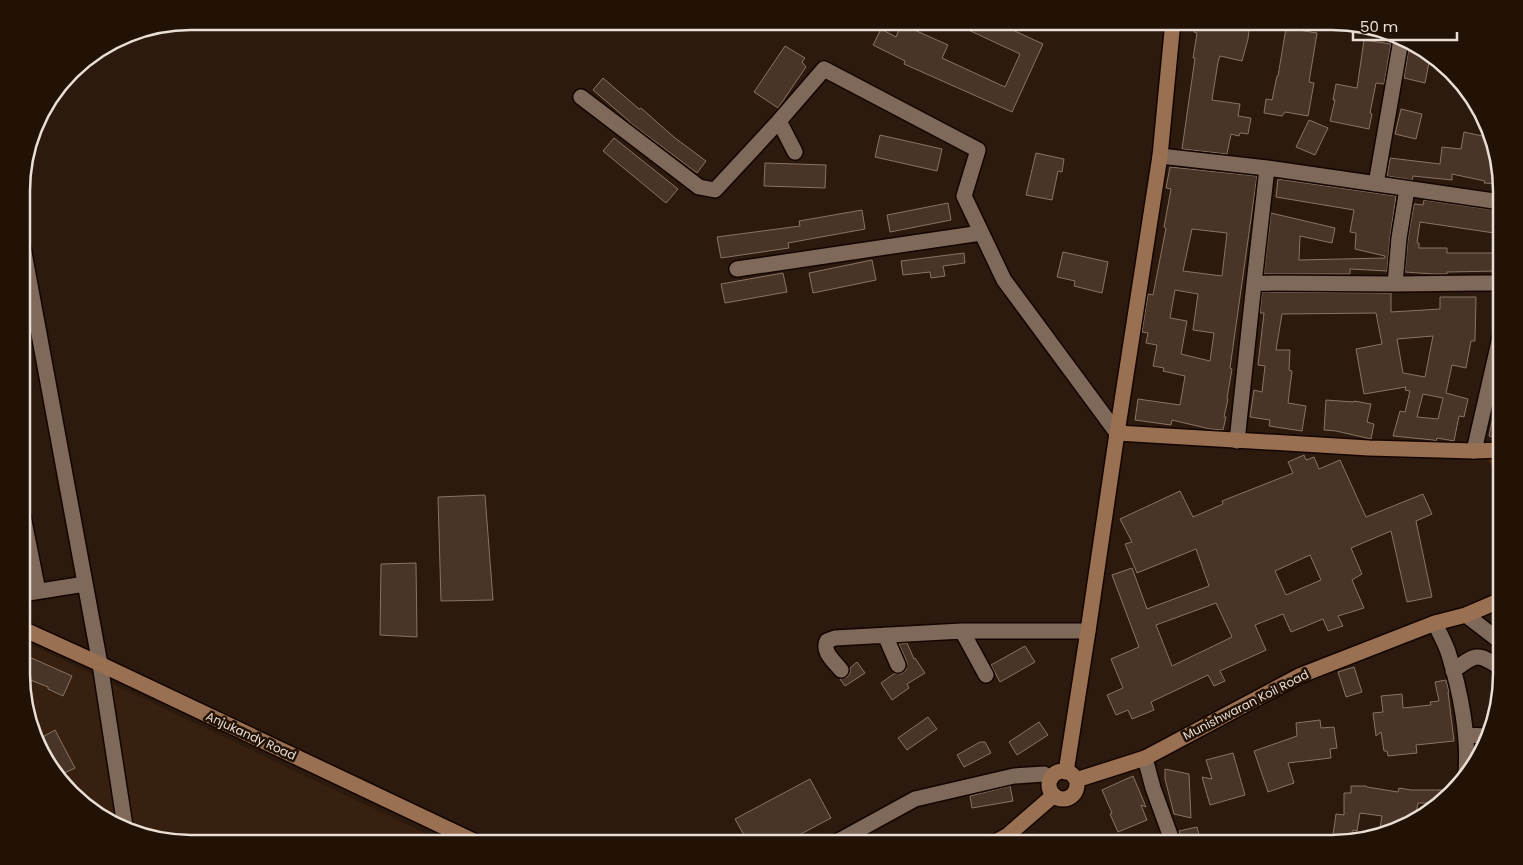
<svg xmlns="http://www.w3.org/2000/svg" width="1523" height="865" font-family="Poppins,sans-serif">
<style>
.built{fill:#37200f}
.green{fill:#522a07}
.building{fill:#493528;stroke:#897364;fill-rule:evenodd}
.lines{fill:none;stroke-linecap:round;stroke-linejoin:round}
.street-casing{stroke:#140500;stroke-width:18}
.secondary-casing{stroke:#140500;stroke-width:18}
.street{stroke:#7f695a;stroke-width:15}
.secondary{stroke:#9a7052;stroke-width:15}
.labels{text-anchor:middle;stroke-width:5;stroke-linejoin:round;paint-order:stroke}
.street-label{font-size:12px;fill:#eaded5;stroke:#221105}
.rim{fill:none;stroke:#eaded5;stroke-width:2.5}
</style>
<rect width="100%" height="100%" fill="#2c1a0e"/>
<!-- built -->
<path class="built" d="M23,641l425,203h-257l-85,-23 -56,-52 -27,-73z"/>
<!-- green -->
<path class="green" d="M1488,459h13v26z"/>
<!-- building -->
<path class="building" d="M949,21h44l50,23 -31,68 -108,-48 1,-3 -32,-16 8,-16 15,8 5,-13 47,21 -6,13 63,29 15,-33z
M1196,21h54l-2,18 -6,22 -22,-5 -2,6 -6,38 28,4 -2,12 13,2 -3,16 -8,-1 -1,3 -8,-2 -4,20 -45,-5 13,-91h-2l4,-25 -3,-1z
M1286,28l31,5 -8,49 5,1 -6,33 -23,-4 -3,4 -18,-3 2,-14 6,1 5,-24h1z
M1364,40l27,4 -7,40 -8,-1 -6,30 2,1 -3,15 -39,-8 5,-21h-2l3,-16 21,4z
M1413,43l4,1 13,13 -5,26 -21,-5 5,-31 3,1z
M785,46l20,12 -3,4 4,5 -28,41 -24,-16z
M603,78l36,31 2,-1 34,30 31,23 -9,12 -68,-51v-1l-36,-31z
M1401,109l21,5 -6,25 -21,-5z
M1309,120l19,8 -13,27 -19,-8z
M1464,132l23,5 14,43v4l-17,-1 1,-2 -33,-7v6l-39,-4 -1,4 -25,-4 3,-18 50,6 2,-17 19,2z
M880,135l62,14 -5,22 -62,-14z
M614,138l64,51 -12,14 -63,-52z
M1036,153l28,6 -2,13 -4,-1 -6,29 -26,-5z
M765,163l61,2 -1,23 -61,-2z
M1170,167l87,9 -27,192 2,1 -5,29 1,1 -4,18h2l-3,13 -13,-1 -38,-9 -1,5 -36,-5 3,-21 42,6 5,-29 -22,-5 1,-3 -11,-2 4,-21 -11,-2 2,-10 -6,-1 6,-38 5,1 13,-67 -2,-1 7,-38 -5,-1zM1192,229l35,4 -5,43 -39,-5zM1175,290l23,4 -5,36 21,3 -4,28 -29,-7 6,-33 -17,-3z
M1278,179l118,17 -6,41 -3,34 -37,-2v5h-86l7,-61 64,15 -3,15 -32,-7 -1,24 86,-2v-2l-30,-7 1,-16 -6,-1 4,-22 -78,-13z
M1424,200l77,11v23l-81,-12 -3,21h2v5h28v5h50l1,18 -51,1v2h-14l-28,-2 3,-33 6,-35 9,1z
M948,203l3,17 -61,12 -3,-17z
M862,210l3,19 -77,14 1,5 -68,10 -4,-21 83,-11 -1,-5z
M1063,252l45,10 -6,31 -28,-7 1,-5 -18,-4z
M964,253l1,10 -22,3 2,10 -14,2 -1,-6 -27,3 -2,-14z
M872,260l4,20 -63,13 -4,-20z
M783,273l4,19 -62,11 -4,-19z
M1262,292l129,1v19l49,-3v-12h36l-1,44h-4l-5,27 -14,-3 -6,28 22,6 -4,18 -5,-1 -5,25 -17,-3 -1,3 -3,-1 -40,-4 7,-25 5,1 5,-21 -5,-1 1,-3 -42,7 -8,-45 26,-5 -6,-31 -94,1 -6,36h14l-1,20 3,1 -4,32 18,3 -4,25 -33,-5 1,-6 -20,-3 4,-27 8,2 3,-26 -7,-1 6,-52h-4zM1433,336l-8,41 -22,-4 -6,-34zM1423,394l20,4 -5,21 -21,-2z
M1326,400l28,2v-1l17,3 -4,18 7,2 -3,15 -35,-8 -12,-1z
M1496,403l5,1v35l-12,-3z
M1304,455l2,5 8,-3 5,12 21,-9 26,57 57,-23 9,20 -16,7 16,76 -25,5 -16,-71 -40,17 11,26 -10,6 12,28 -26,8 5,10 -15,5 -5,-12 -32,13 -8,-18 -28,11 11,25 -46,21 5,10 -11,5 -6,-11 -57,27 3,8 -22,9 -4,-9 -12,5 -9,-20 16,-7 -12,-29 28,-12 -27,-72 20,-7 15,41 62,-23 -13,-37 -59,24 -12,-29 7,-2 -12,-23 60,-28 13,26 30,-13 -1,-3 71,-28 -5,-11zM1310,555l11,25 -35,15 -11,-24zM1216,603l16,34 -60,29 -16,-41z
M485,495l8,105 -52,1 -3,-104z
M416,563l1,74 -37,-2 1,-71z
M907,643l7,16 1,-1 10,15 -18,11 2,4 -17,12 -11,-17 14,-10 6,1 5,-4 1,-8 -8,-18z
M1025,646l10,16 -35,20 -9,-17z
M27,656l45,20 -9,20 -15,-7v-2l-25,-10v-10z
M857,662l8,11 -20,13 -5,-7 7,-2 3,-4v-5z
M1354,667l8,25 -16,5 -8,-25z
M1446,680l3,12h-1l6,49 -38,4 1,8 -29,3 -1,-5h-3l-3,-19 -5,4 -3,-23 10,-1 -2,-16 21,-2 1,14 28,-3 -1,-3 9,-1 -4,-19z
M928,717l9,12 -30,21 -9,-12z
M1320,720l1,8 13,-1 3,21 -7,1 1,9 -43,5 6,20 -26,9 -14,-41 43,-15 -1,-13z
M1039,722l9,13 -31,20 -8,-13z
M55,730l20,38 -17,8 -8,-7 -11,-30z
M980,742h5l6,11 -27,14 -7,-12z
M1233,753l12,42 -35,10 -8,-28 10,2 -6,-19z
M1165,769l24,5 2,44 -17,-4 -9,-35z
M1133,776l13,31 -5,-2 6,15 -29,12 -8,-18 2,-1 -10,-23z
M810,779l21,39 -49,26h-33l-14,-25z
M1010,786l3,15 -41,7 -2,-12z
M1351,786h15l1,1 31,5 1,-4 12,2h37l-13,13h-17l-4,19 -35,11 3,-17 -22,-3 -3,18 -4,-1 -1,8 -19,-3 3,-21 8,1v-22h7z
M1197,827l4,16h-19l-3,-12z"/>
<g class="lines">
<!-- street casing -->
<g class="street-casing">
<path id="street" d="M581,97l118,90 16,3 64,-69 45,-52 154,81 -14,46 40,84 113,153
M779,121l16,31
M1160,156l107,12
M1376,184l25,-144
M23,247l77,417 25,162
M737,269l244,-36
M1254,283l141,1 85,-1h15l6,3
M1395,284l4,-46 8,-49
M1237,441l17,-158 13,-115 234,34
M1474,451l27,-118
M23,516l15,75
M23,592l5,1 57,-9
M1466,615l35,27
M1435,623c4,10 11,21 14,32 11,35 20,80 17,117
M962,631l24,44
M885,635l13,30
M841,670c-7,-9 -19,-18 -14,-29l8,-3 127,-7h126
M1453,671c23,-17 23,-19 48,-3
M1466,735l20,1
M1145,758l8,30 20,55
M833,844l82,-45 99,-23 30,-2 7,4"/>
</g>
<!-- secondary casing -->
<g class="secondary-casing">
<path id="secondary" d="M1117,433l252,15 105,3 27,-1
M23,629l77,35 380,180
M1049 785a14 14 0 1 1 28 0a14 14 0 1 1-28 0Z
M1066,772l22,-141 29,-198 43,-277 13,-135
M1076,780l69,-22 154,-82 136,-53 31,-8 35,-15
M992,844l16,-9 46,-40"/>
</g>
<!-- street -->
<use href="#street" class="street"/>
<!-- secondary -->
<use href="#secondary" class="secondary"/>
</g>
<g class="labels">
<!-- street labels -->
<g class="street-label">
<text transform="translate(1246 705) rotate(-27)" y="4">Munishwaran Koil Road</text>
<text transform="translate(251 736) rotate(25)" y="4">Anjukandy Road</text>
</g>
</g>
<!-- crop -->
<path d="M0 0H1523V865H0ZM191 30H1332A161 161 0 0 1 1493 191V674A161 161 0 0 1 1332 835H191A161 161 0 0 1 30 674V191A161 161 0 0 1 191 30Z" fill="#221105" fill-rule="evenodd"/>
<path class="rim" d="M191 30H1332A161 161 0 0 1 1493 191V674A161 161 0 0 1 1332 835H191A161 161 0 0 1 30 674V191A161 161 0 0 1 191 30Z"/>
<!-- scale -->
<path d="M1353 32v8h104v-8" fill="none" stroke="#eaded5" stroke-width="2.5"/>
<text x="1360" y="32" font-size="15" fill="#eaded5" stroke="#221105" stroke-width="4" paint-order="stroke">50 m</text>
</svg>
